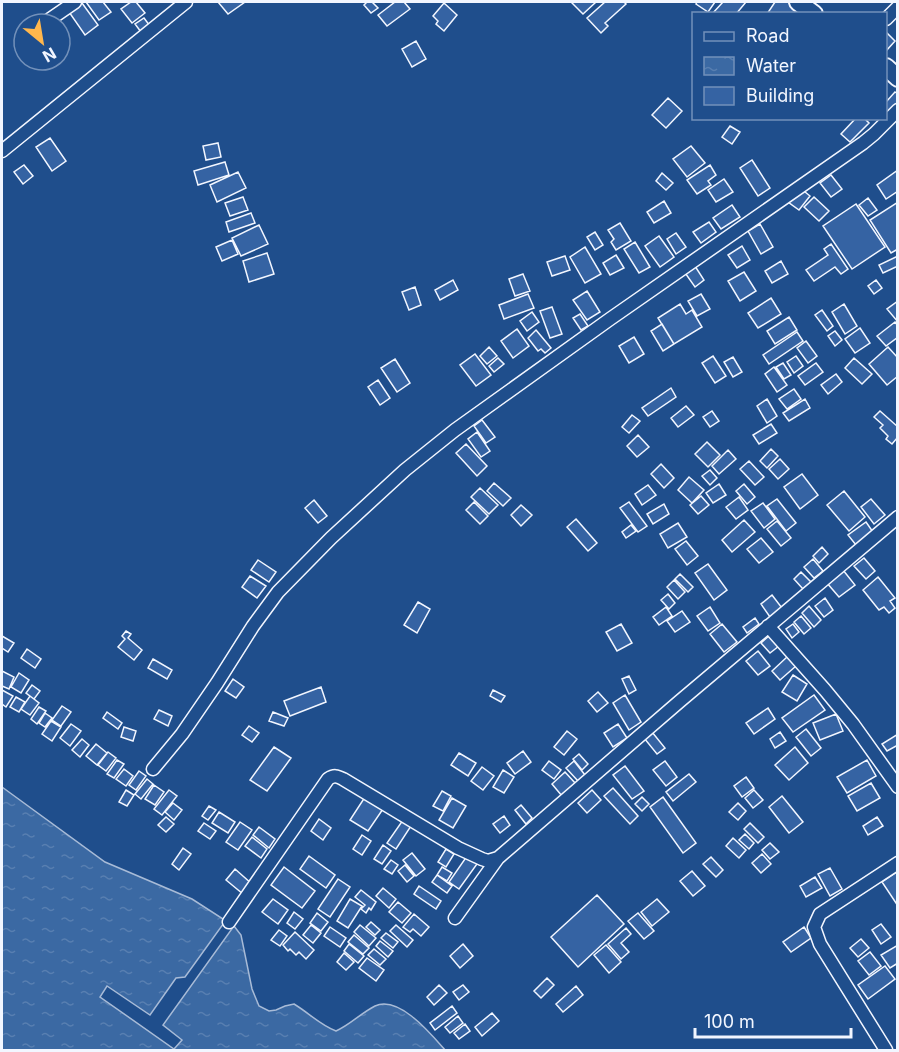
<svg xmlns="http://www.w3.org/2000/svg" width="899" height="1052" font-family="Inter,sans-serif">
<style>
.water{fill:url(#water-ripples);stroke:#a8bbd7;stroke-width:1.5}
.pier{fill:#1f4e8c;stroke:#a8bbd7;stroke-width:1.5}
.building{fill:#3563a3;stroke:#f2f6ff;stroke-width:1.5}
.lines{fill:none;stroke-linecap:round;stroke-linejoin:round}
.minor-casing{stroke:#f2f6ff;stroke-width:15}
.highway-casing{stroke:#f2f6ff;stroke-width:20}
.minor{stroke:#1f4e8c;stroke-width:12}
.highway{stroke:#1f4e8c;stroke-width:16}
</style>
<defs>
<pattern id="water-ripples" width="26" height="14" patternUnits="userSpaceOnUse" patternTransform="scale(1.5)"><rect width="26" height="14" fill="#3b69a3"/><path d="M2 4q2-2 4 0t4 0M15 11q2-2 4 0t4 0" fill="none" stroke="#587fb1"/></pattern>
</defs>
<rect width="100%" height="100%" fill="#1f4e8c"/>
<!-- water -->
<path class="water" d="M2,787l103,75 87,37 42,27 7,9 11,54 7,17 10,5 7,-1 9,-4 9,-2c15,9 26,21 42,27 14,-6 25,-18 39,-25 24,-11 56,28 70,44h-443z"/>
<!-- pier -->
<path class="pier" d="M226,920l8,6 -71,99 19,15 -8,9 -74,-52 7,-11 43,29 26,-37 9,-1z"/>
<!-- building -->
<path class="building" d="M86,2h17l8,10 -12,8z
M131,2h5l9,11 -13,10 -11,-14z
M218,2h27l-17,12z
M367,2h5l6,6 -7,5 -7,-8z
M395,2h9l6,7 -23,17 -9,-11z
M574,2h22l-13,12 -11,-11z
M605,2h19l2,2 -21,19 3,3 -7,7 -14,-15z
M697,2h18l-7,10 -12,-8z
M723,2h23l-10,12h-24z
M775,2h13l14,9 -2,3h-33z
M82,3l16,22 -13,10 -16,-23z
M444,3l13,12 -13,16 -8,-7 2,-3 -5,-5z
M144,18l6,8 -9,6 -6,-8z
M886,32l9,9 -9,10z
M416,41l10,18 -14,8 -10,-18z
M895,92l3,2v10l-9,10 -3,-3v-9z
M668,98l14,13 -16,17 -14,-13z
M856,118h8l5,5 -19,19 -9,-8z
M730,126l10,6 -8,12 -10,-7z
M50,138l16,23 -14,10 -16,-24z
M218,143l3,14 -15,3 -3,-14z
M691,146l14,17 -18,14 -14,-18z
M752,160l18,28 -12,8 -18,-28z
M225,162l4,13 -31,10 -4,-14z
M24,165l9,11 -10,8 -9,-12z
M710,165l6,10 -8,6 3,4 -14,9 -10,-14z
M898,170v21l-12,8 -9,-14z
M238,172l8,16 -29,14 -7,-17z
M662,173l11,10 -7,7 -10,-9z
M831,175l11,14 -11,8 -11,-14z
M724,179l9,13 -17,10 -8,-12z
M799,187l11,9 -11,14 -11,-8z
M243,197l5,13 -18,6 -5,-13z
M814,197l15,14 -10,10 -15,-14z
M868,198l9,12 -9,6 -9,-11z
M664,201l7,12 -17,10 -7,-11z
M898,202v47l-7,4 -21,-33z
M856,204l29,43 -33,22 -29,-43z
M732,205l8,12 -19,12 -8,-11z
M251,213l4,10 -26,9 -3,-10z
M709,222l7,10 -15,11 -8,-11z
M620,223l11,18 -15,9 -5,-8 3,-3 -6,-9z
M760,224l13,23 -12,7 -13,-23z
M259,225l9,19 -27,12 -9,-18z
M595,232l8,13 -8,5 -8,-13z
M676,233l10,14 -10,7 -9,-15z
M659,236l15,21 -14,10 -15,-21z
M232,240l6,14 -16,7 -6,-14z
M635,242l15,25 -11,6 -15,-24z
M831,244l17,25 -7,5 -6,-7 -21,14 -8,-11 22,-15 -4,-6z
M742,246l8,14 -13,8 -9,-13z
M585,247l16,27 -16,9 -15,-26z
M267,253l7,21 -25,8 -6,-21z
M616,255l8,13 -14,7 -7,-12z
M565,256l5,14 -18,6 -5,-14z
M898,256v10l-15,7 -4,-8z
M781,261l7,13 -16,9 -7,-12z
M693,263l11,17 -9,7 -12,-17z
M744,272l12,19 -16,10 -12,-20z
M523,274l7,17 -15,5 -6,-17z
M453,280l5,10 -18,10 -5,-10z
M876,280l6,8 -8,6 -6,-8z
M415,287l6,18 -12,5 -7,-18z
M587,291l13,21 -13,8 -14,-20z
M528,294l6,14 -30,11 -5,-14z
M701,294l9,15 -13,7 -9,-15z
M771,298l10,16 -23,14 -10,-15z
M898,301v21l-11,-13z
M680,304l6,10 6,-4 10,17 -28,17 -16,-26z
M844,304l13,22 -12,8 -13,-22z
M552,307l10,27 -12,4 -10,-27z
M822,310l11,16 -6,5 -12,-16z
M532,312l7,10 -12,9 -7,-10z
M580,314l8,12 -7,4 -8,-12z
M789,317l8,13 -22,14 -8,-13z
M895,322l3,4v11l-12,9 -9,-10z
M662,324l12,20 -11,7 -12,-20z
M860,328l10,15 -15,10 -10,-14z
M517,329l12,17 -16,12 -12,-17z
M536,330l15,18 -6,5 -4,-4 -3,2 -10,-13z
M835,331l7,9 -7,6 -7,-10z
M797,332l6,9 -34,23 -6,-9z
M634,337l10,17 -15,9 -10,-17z
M806,341l11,15 -9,7 -11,-15z
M489,347l8,9 -10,8 -7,-8z
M888,347l10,11v18l-11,9 -18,-21z
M475,354l16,21 -15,11 -16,-21z
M713,356l13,20 -11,7 -13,-20z
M796,356l7,10 -9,7 -7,-11z
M733,357l9,15 -9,5 -9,-15z
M498,358l6,6 -10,8 -5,-6z
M854,358l18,16 -10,10 -17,-16z
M395,359l15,24 -13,9 -16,-24z
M783,363l8,12 -7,4 -8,-12z
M816,363l7,9 -18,13 -7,-9z
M774,367l13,18 -10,7 -12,-18z
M836,374l6,8 -14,12 -7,-9z
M378,380l12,18 -10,7 -12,-18z
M671,388l5,9 -28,19 -6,-8z
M794,389l7,10 -14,10 -8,-10z
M767,399l10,17 -10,7 -10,-17z
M805,399l5,9 -21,13 -6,-8z
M686,406l8,9 -16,12 -7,-9z
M712,411l7,10 -9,6 -7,-10z
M880,411l18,16v12l-1,-1 -5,6 -6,-5 2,-3 -8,-8 3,-3 -9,-8z
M632,415l8,6 -11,12 -7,-6z
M482,420l13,17 -9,6 -12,-17z
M771,424l6,9 -18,11 -6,-9z
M477,432l13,19 -9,6 -13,-18z
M638,435l11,12 -12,10 -10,-11z
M707,442l13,13 -12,12 -13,-13z
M466,444l21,22 -10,10 -21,-23z
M771,449l7,7 -11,12 -7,-7z
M728,450l8,9 -17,15 -7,-8z
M780,459l9,10 -11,10 -9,-10z
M749,461l15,16 -9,8 -15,-16z
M661,464l13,14 -10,10 -13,-14z
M710,470l7,8 -7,7 -8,-9z
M802,474l16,21 -18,14 -16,-22z
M689,477l15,13 -12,13 -14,-13z
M494,483l17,15 -8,8 -16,-15z
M719,484l7,11 -13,8 -7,-10z
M744,484l11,13 -8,7 -11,-13z
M648,485l8,10 -14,10 -7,-11z
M480,488l18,17 -9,9 -18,-17z
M844,491l21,26 -16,14 -22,-26z
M701,496l8,9 -11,9 -8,-9z
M739,497l9,13 -12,9 -10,-12z
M777,499l19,24 -10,8 -19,-25z
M871,499l14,16 -11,9 -13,-17z
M314,500l13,16 -9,7 -13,-15z
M474,502l14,14 -8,8 -14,-14z
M629,502l18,24 -9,6 -18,-24z
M763,503l12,16 -11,9 -13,-17z
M664,504l5,10 -16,10 -6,-10z
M521,505l11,10 -11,11 -10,-11z
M576,519l21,24 -9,8 -21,-24z
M744,520l11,12 -23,20 -10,-12z
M777,521l14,17 -10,8 -14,-17z
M866,522l7,10 -17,13 -8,-10z
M678,523l9,14 -19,11 -8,-14z
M631,525l5,6 -10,7 -4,-6z
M761,538l12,14 -14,11 -12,-14z
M686,541l12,15 -11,9 -12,-16z
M822,547l6,7 -9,9 -6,-7z
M864,558l11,13 -9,8 -12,-13z
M813,559l10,12 -9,7 -10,-11z
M258,560l18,12 -7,10 -18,-12z
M708,564l19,26 -13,10 -19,-27z
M843,570l12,15 -16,12 -12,-14z
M801,572l10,10 -8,7 -9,-10z
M680,574l13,13 -5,5 -13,-13z
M250,576l16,10 -9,12 -15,-11z
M878,577l17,21 -5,3 5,7 -6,5 -5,-6 -5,3 -16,-20z
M674,580l11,12 -7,7 -11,-12z
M668,594l7,9 -6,6 -8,-9z
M772,595l10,13 -12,9 -9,-13z
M825,598l8,12 -9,7 -9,-11z
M418,602l12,7 -13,24 -13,-8z
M809,606l12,14 -7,7 -12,-14z
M666,607l6,9 -13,9 -6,-8z
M710,607l10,16 -12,8 -11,-15z
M682,611l8,11 -15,10 -8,-11z
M801,616l10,12 -7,6 -10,-12z
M755,618l4,6 -12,9 -4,-6z
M621,624l11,19 -15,8 -11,-19z
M722,624l15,18 -13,10 -14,-18z
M793,624l6,8 -7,6 -6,-9z
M126,631l5,3 -3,4 14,12 -8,10 -16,-13 7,-8 -3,-3z
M770,635l9,11 -9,7 -9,-10z
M2,636l12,7 -6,9 -6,-4z
M27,649l14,10 -6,9 -14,-10z
M758,651l12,15 -12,9 -12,-14z
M788,656l8,10 -16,14 -8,-9z
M153,659l19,11 -5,9 -19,-11z
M2,671l12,6 -5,12 -7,-3z
M19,673l10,7 -8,13 -10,-6z
M793,675l14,9 -10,17 -15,-9z
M629,676l7,14 -7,4 -7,-15z
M233,679l11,8 -8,11 -11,-7z
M32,685l8,6 -6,8 -8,-6z
M321,687l5,15 -36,14 -6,-15z
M2,690l11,6 -7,11 -4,-3z
M493,690l12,6 -4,6 -11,-6z
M598,692l10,11 -11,9 -9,-11z
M625,695l16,27 -12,8 -16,-27z
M814,695l11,15 -32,22 -11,-14z
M30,696l9,7 -9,12 -9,-6z
M16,697l9,5 -6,10 -9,-5z
M62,706l9,6 -10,14 -9,-6z
M39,707l7,4 -9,13 -6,-5z
M768,708l7,11 -21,15 -8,-11z
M159,710l13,6 -4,10 -14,-7z
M107,712l15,11 -4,6 -15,-11z
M273,712l15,6 -4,8 -15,-5z
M45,713l7,5 -7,9 -6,-4z
M836,714l7,17 -23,9 -7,-17z
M51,721l10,6 -9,14 -10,-7z
M71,724l10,7 -11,15 -10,-8z
M618,724l9,14 -14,9 -9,-14z
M249,726l10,7 -7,9 -10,-7z
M124,727l12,4 -3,10 -12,-4z
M806,729l15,19 -10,8 -15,-19z
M567,731l10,8 -13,16 -10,-8z
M652,732l13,16 -8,6 -13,-16z
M780,732l6,9 -11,7 -5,-9z
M898,734v11l-11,6 -5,-7z
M82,739l7,6 -9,12 -8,-7z
M96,744l11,9 -10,12 -11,-9z
M274,747l17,11 -24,33 -17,-11z
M795,747l13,16 -19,17 -14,-15z
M523,751l8,11 -16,12 -8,-11z
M108,752l8,6 -10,13 -8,-6z
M459,753l17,10 -8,13 -17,-11z
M579,754l9,10 -6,6 -9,-11z
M117,760l7,4 -10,14 -7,-4z
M867,760l9,16 -29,17 -10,-16z
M549,761l12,9 -7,9 -12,-9z
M574,761l11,14 -7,6 -12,-13z
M665,761l12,16 -11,9 -13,-16z
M625,766l19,25 -12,8 -19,-24z
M482,767l12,9 -11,14 -12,-9z
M124,769l9,7 -7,10 -10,-7z
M503,770l11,7 -10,16 -11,-6z
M139,771l7,5 -10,14 -7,-5z
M565,772l11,12 -14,12 -10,-12z
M689,774l7,8 -23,19 -7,-9z
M746,777l8,11 -12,9 -8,-11z
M147,779l6,5 -12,15 -6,-5z
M871,783l9,15 -23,13 -9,-15z
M154,785l10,7 -9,13 -10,-6z
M613,788l25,28 -8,8 -26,-28z
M126,790l8,5 -7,11 -8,-4z
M169,790l8,6 -15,19 -8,-6z
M592,790l9,10 -14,13 -9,-10z
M754,790l9,10 -10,8 -8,-10z
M442,791l9,5 -8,15 -10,-5z
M782,796l21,26 -14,11 -20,-26z
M365,797l18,12 -15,22 -18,-11z
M642,797l7,7 -7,7 -7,-7z
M663,797l33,46 -13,10 -33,-46z
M452,798l14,8 -13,22 -14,-8z
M173,803l9,7 -8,10 -9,-8z
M738,803l8,8 -8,9 -9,-8z
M521,805l11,13 -6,6 -11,-14z
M209,806l7,4 -8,10 -6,-4z
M219,812l16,10 -7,11 -16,-10z
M504,816l6,9 -10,8 -7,-9z
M166,817l8,7 -8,8 -8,-7z
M877,817l6,9 -15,9 -5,-9z
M319,819l12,9 -8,12 -12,-9z
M403,820l8,6 -15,23 -9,-6z
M240,822l12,8 -14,20 -12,-8z
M204,823l12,8 -6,8 -12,-8z
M750,823l14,14 -6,6 -14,-14z
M259,827l16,12 -6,9 -16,-13z
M745,834l9,9 -5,6 -10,-9z
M362,835l9,6 -9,14 -9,-6z
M252,837l15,12 -6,9 -16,-12z
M733,838l13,12 -7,8 -13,-12z
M770,843l9,9 -9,7 -8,-9z
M383,845l8,6 -9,13 -8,-5z
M183,848l8,6 -12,16 -7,-6z
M446,849l8,5 -8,13 -8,-5z
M412,853l13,16 -9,7 -13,-16z
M762,854l9,10 -10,9 -9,-10z
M309,856l26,19 -9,13 -26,-19z
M467,856l10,8 -18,25 -10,-7z
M711,857l12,13 -7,7 -13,-13z
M391,860l7,5 -6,9 -8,-5z
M405,865l9,11 -7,6 -9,-11z
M284,867l31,24 -13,17 -31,-23z
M442,867l10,6 -5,8 -10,-6z
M830,868l12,21 -12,7 -12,-22z
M235,869l17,15 -9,10 -17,-14z
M692,871l13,15 -12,10 -13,-15z
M897,872l1,1v33l-16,-24z
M437,875l15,11 -5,7 -15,-11z
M815,877l7,11 -16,9 -6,-11z
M338,879l12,8 -20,30 -12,-8z
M419,886l22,15 -5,8 -22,-15z
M383,888l13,11 -7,9 -13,-12z
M361,890l15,12 -5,8 -2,-2 -3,5 -5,-4 4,-4 -10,-8z
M597,895l27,29 -46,43 -27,-30z
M273,899l15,11 -10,14 -16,-12z
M350,899l12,7 -14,22 -11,-7z
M657,899l12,13 -17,14 -11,-14z
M398,902l13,11 -9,10 -13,-11z
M294,912l9,7 -8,10 -8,-6z
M317,913l11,9 -7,9 -11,-8z
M638,913l16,18 -10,8 -16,-18z
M414,914l15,13 -8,9 -8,-7 -3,3 -7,-5z
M371,922l9,8 -5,5 -9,-8z
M881,924l10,13 -10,7 -9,-14z
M311,925l10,8 -8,10 -10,-8z
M360,925l16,13 -7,8 -15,-14z
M396,925l17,15 -6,7 -17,-16z
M330,927l16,11 -6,9 -16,-11z
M804,927l7,11 -20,14 -8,-10z
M626,928l5,6 -10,9 8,9 -8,7 -13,-15z
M279,930l8,6 -7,10 -9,-6z
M295,932l19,18 -8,9 -7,-7 -3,3 -6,-6 -2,2 -5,-6z
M386,933l12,9 -5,6 -12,-10z
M354,935l15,13 -6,6 -15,-12z
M861,939l8,9 -11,9 -8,-9z
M380,941l13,10 -5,6 -12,-11z
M349,944l15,12 -6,7 -14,-12z
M463,944l10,12 -13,12 -10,-12z
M606,945l15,17 -12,11 -15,-18z
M898,945v18l-8,5 -9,-13z
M374,949l12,10 -6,6 -12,-10z
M870,952l11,14 -12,9 -11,-14z
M344,953l10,9 -8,8 -9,-8z
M367,958l17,12 -8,11 -17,-13z
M885,966l10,13 -27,20 -10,-14z
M547,978l7,7 -13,13 -7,-7z
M439,985l8,8 -13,12 -7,-8z
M463,985l6,7 -10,8 -6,-8z
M576,986l7,9 -20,17 -7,-8z
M452,1006l5,7 -22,17 -5,-7z
M492,1013l7,8 -17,15 -7,-9z
M458,1016l5,7 -13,10 -5,-6z
M465,1024l5,7 -11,8 -5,-6z"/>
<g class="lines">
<!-- minor casing -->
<g class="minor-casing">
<path id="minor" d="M886,19l12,-12
M46,22l29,-20
M2,151l184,-149
M768,626l57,64 28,34 45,63
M153,769l29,-35 35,-51 36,-57 25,-34 53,-54 74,-68 50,-40 155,-111 253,-176 11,-9 24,-24
M455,918l43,-60
M229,922l99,-143c6,-4 9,-3 15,0l115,69 24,11 6,2 10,-3 182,-157 218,-184
M886,1050l-66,-106 -6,-17 6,-13 78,-51"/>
</g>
<!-- highway casing -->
<g class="highway-casing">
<path id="highway" d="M798,2l16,12
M886,67l12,11"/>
</g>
<!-- minor -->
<use href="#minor" class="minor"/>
<!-- highway -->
<use href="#highway" class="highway"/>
</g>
<!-- border -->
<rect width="899" height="1052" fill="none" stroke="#f2f6ff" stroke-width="6"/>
<!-- legend -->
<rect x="692" y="12" width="195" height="108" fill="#1f4e8c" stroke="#7391ba" stroke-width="1.5"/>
<rect x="704" y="32" width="30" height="9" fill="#1f4e8c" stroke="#7391ba" stroke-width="1.5"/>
<text x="746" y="42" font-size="18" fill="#f2f6ff">Road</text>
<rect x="704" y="57" width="30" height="18" fill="url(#water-ripples)" stroke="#7391ba" stroke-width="1.5"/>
<text x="746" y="72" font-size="18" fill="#f2f6ff">Water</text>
<rect x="704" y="87" width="30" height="18" fill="#3563a3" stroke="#7391ba" stroke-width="1.5"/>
<text x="746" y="102" font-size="18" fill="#f2f6ff">Building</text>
<!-- north arrow -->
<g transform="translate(42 42) rotate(150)"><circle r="28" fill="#1f4e8c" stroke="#7391ba" stroke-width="1.5"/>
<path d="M0-4.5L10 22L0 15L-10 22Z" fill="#ffb74d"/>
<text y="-9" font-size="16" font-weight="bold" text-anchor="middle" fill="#f2f6ff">N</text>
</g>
<!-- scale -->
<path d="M695 1028v9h156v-9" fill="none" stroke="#f2f6ff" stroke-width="3"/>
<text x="704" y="1028" font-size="18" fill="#f2f6ff" stroke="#1f4e8c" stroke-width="4.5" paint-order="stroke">100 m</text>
</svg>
